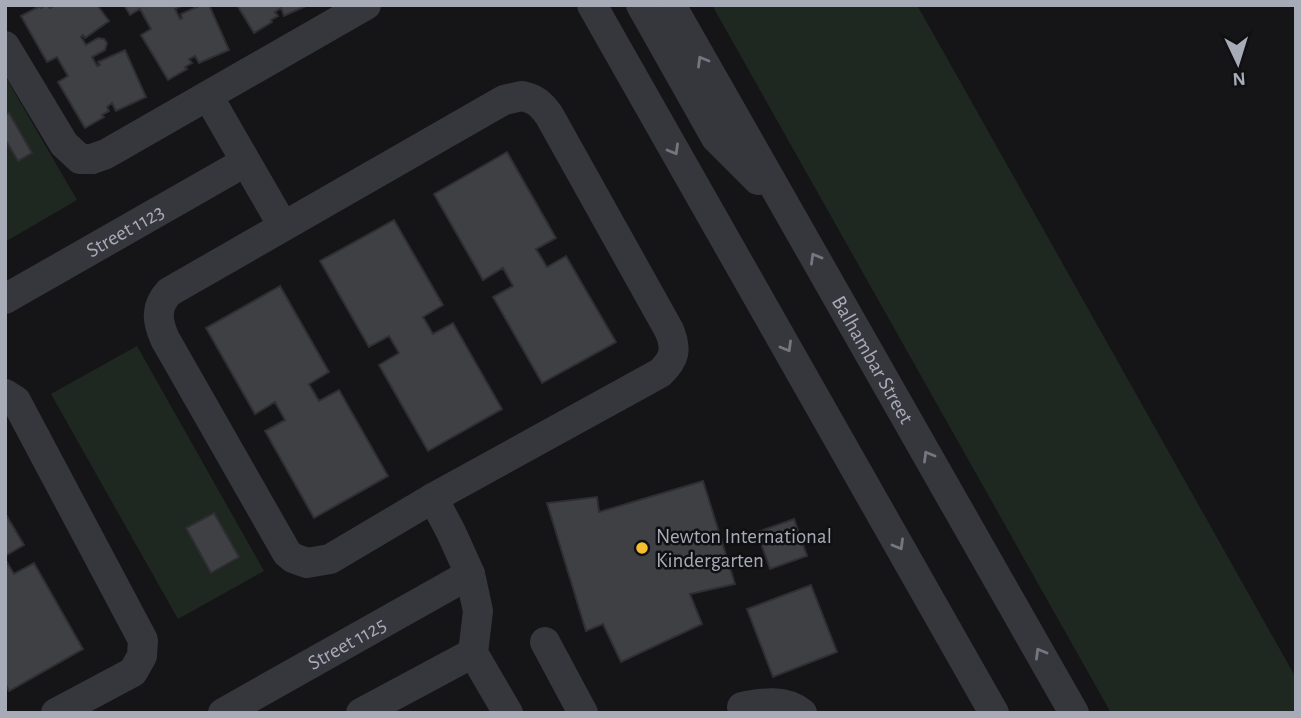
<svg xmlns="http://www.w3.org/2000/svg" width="1301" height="718" font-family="'Alegreya Sans',sans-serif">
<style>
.green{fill:#1f2721}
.building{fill:#3f4044;stroke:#2f2f33;stroke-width:2}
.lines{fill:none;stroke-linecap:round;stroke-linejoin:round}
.minor{stroke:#36373c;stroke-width:30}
.oneway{stroke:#747780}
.poi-dot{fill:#f5bf2f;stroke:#101012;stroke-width:2.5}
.labels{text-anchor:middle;stroke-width:5;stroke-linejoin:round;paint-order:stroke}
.street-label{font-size:21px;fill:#a7abb8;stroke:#101012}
.poi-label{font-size:21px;fill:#a7abb8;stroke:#101012;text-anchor:start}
</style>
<rect width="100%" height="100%" fill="#151517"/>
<!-- green -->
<path class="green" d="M712,5h205l379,673v35h-185z
M5,76l72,124 -72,42z
M137,346l127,225 -86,48 -127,-225z"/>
<!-- building -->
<path class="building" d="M46,5l4,3 6,-3h41l12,16 -24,17 -2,-3 -2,2 5,8 12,-7 6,1 3,4 -2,7 -13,7 5,9 3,-1 -2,-3 27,-12 21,47 -30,14 -4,-8 -5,4 2,4 -7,4 2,2 -19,11 -27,-46 10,-6 -11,-19 -10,5 -26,-46 19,-10 1,2z
M124,5h59l-8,4 5,10 2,-1 -1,-4 20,-9h8l20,45 -30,13 -4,-7 -6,3 3,4 -7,4 2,2 -19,11 -27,-45 10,-6 -11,-20 -10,6z
M237,5h71l-24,11 -3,-8 -6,4 3,4 -7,4 1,2 -18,11z
M9,113l23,40 -14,8 -13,-22v-24z
M507,152l49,86 -20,11 11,18 19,-11 50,86 -74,41 -49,-86 20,-11 -10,-18 -20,12 -49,-86z
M394,220l49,85 -20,12 10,17 20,-11 49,86 -74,42 -49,-86 20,-12 -10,-17 -20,11 -49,-86z
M280,286l49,86 -20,12 10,17 20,-11 49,86 -74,42 -49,-87 20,-11 -10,-18 -20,12 -49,-86z
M703,481l32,103 -45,10 12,30 -81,38 -18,-38 -17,7 -39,-128 50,-6 2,15z
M5,513l19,32 -19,11z
M214,513l25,44 -28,16 -25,-45z
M794,519l13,37 -37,13 -13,-37z
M5,559l9,15 20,-11 49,86 -74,42 -4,-8z
M811,585l26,67 -64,25 -26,-68z"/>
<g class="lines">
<!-- minor -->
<g class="minor">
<path d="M592,5l402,708"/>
<path d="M641,5l75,133 42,42"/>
<path id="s1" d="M671,5l403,708"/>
<path d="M5,46l59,98 16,15h12l14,-5 260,-149"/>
<path d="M208,96l75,130"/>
<path d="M522,96c14,3 19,8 27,19l120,215c8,19 6,29 -9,43l-227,125 -103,61 -23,4 -14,-5 -6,-5 -122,-214c-8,-18 -10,-32 4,-47l335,-192z"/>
<path id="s2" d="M5,299l240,-137"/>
<path d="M5,394l11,7 127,239 -1,16 -9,16 -77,41"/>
<path d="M433,498l18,34 19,42 8,37 -5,42 35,60"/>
<path d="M545,642l38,71"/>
<path d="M742,707c21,-4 43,-8 60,6"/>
<path id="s3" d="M223,713l247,-139"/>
<path d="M361,713l112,-60"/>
</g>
</g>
<!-- one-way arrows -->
<defs><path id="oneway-chevron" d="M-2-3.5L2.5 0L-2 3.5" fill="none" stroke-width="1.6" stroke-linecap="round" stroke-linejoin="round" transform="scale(1.75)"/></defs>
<g class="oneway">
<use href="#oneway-chevron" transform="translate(702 61) rotate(-120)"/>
<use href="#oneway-chevron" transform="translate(674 150) rotate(60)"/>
<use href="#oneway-chevron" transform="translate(815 258) rotate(-120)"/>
<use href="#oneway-chevron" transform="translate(787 347) rotate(60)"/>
<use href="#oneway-chevron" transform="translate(928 456) rotate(-120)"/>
<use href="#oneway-chevron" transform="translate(899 545) rotate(60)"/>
<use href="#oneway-chevron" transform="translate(1040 653) rotate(-120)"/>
</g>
<!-- markers -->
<circle class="poi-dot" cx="642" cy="548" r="7"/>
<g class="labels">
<!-- street labels -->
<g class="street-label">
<text dy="7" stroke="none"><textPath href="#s2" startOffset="138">Street 1123</textPath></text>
<text dy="7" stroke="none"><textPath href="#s1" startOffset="408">Balhambar Street</textPath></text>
<text dy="7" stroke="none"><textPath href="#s3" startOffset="142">Street 1125</textPath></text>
</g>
<!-- poi labels -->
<g class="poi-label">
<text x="656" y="543">Newton International<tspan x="656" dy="24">Kindergarten</tspan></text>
</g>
</g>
<!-- border -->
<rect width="1301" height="718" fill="none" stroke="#a7abb8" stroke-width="14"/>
<!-- north arrow -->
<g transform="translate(1238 63) rotate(176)" stroke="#101012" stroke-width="5" paint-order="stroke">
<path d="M0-5L12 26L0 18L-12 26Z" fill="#a7abb8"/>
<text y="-10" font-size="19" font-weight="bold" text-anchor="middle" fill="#a7abb8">N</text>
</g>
</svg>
